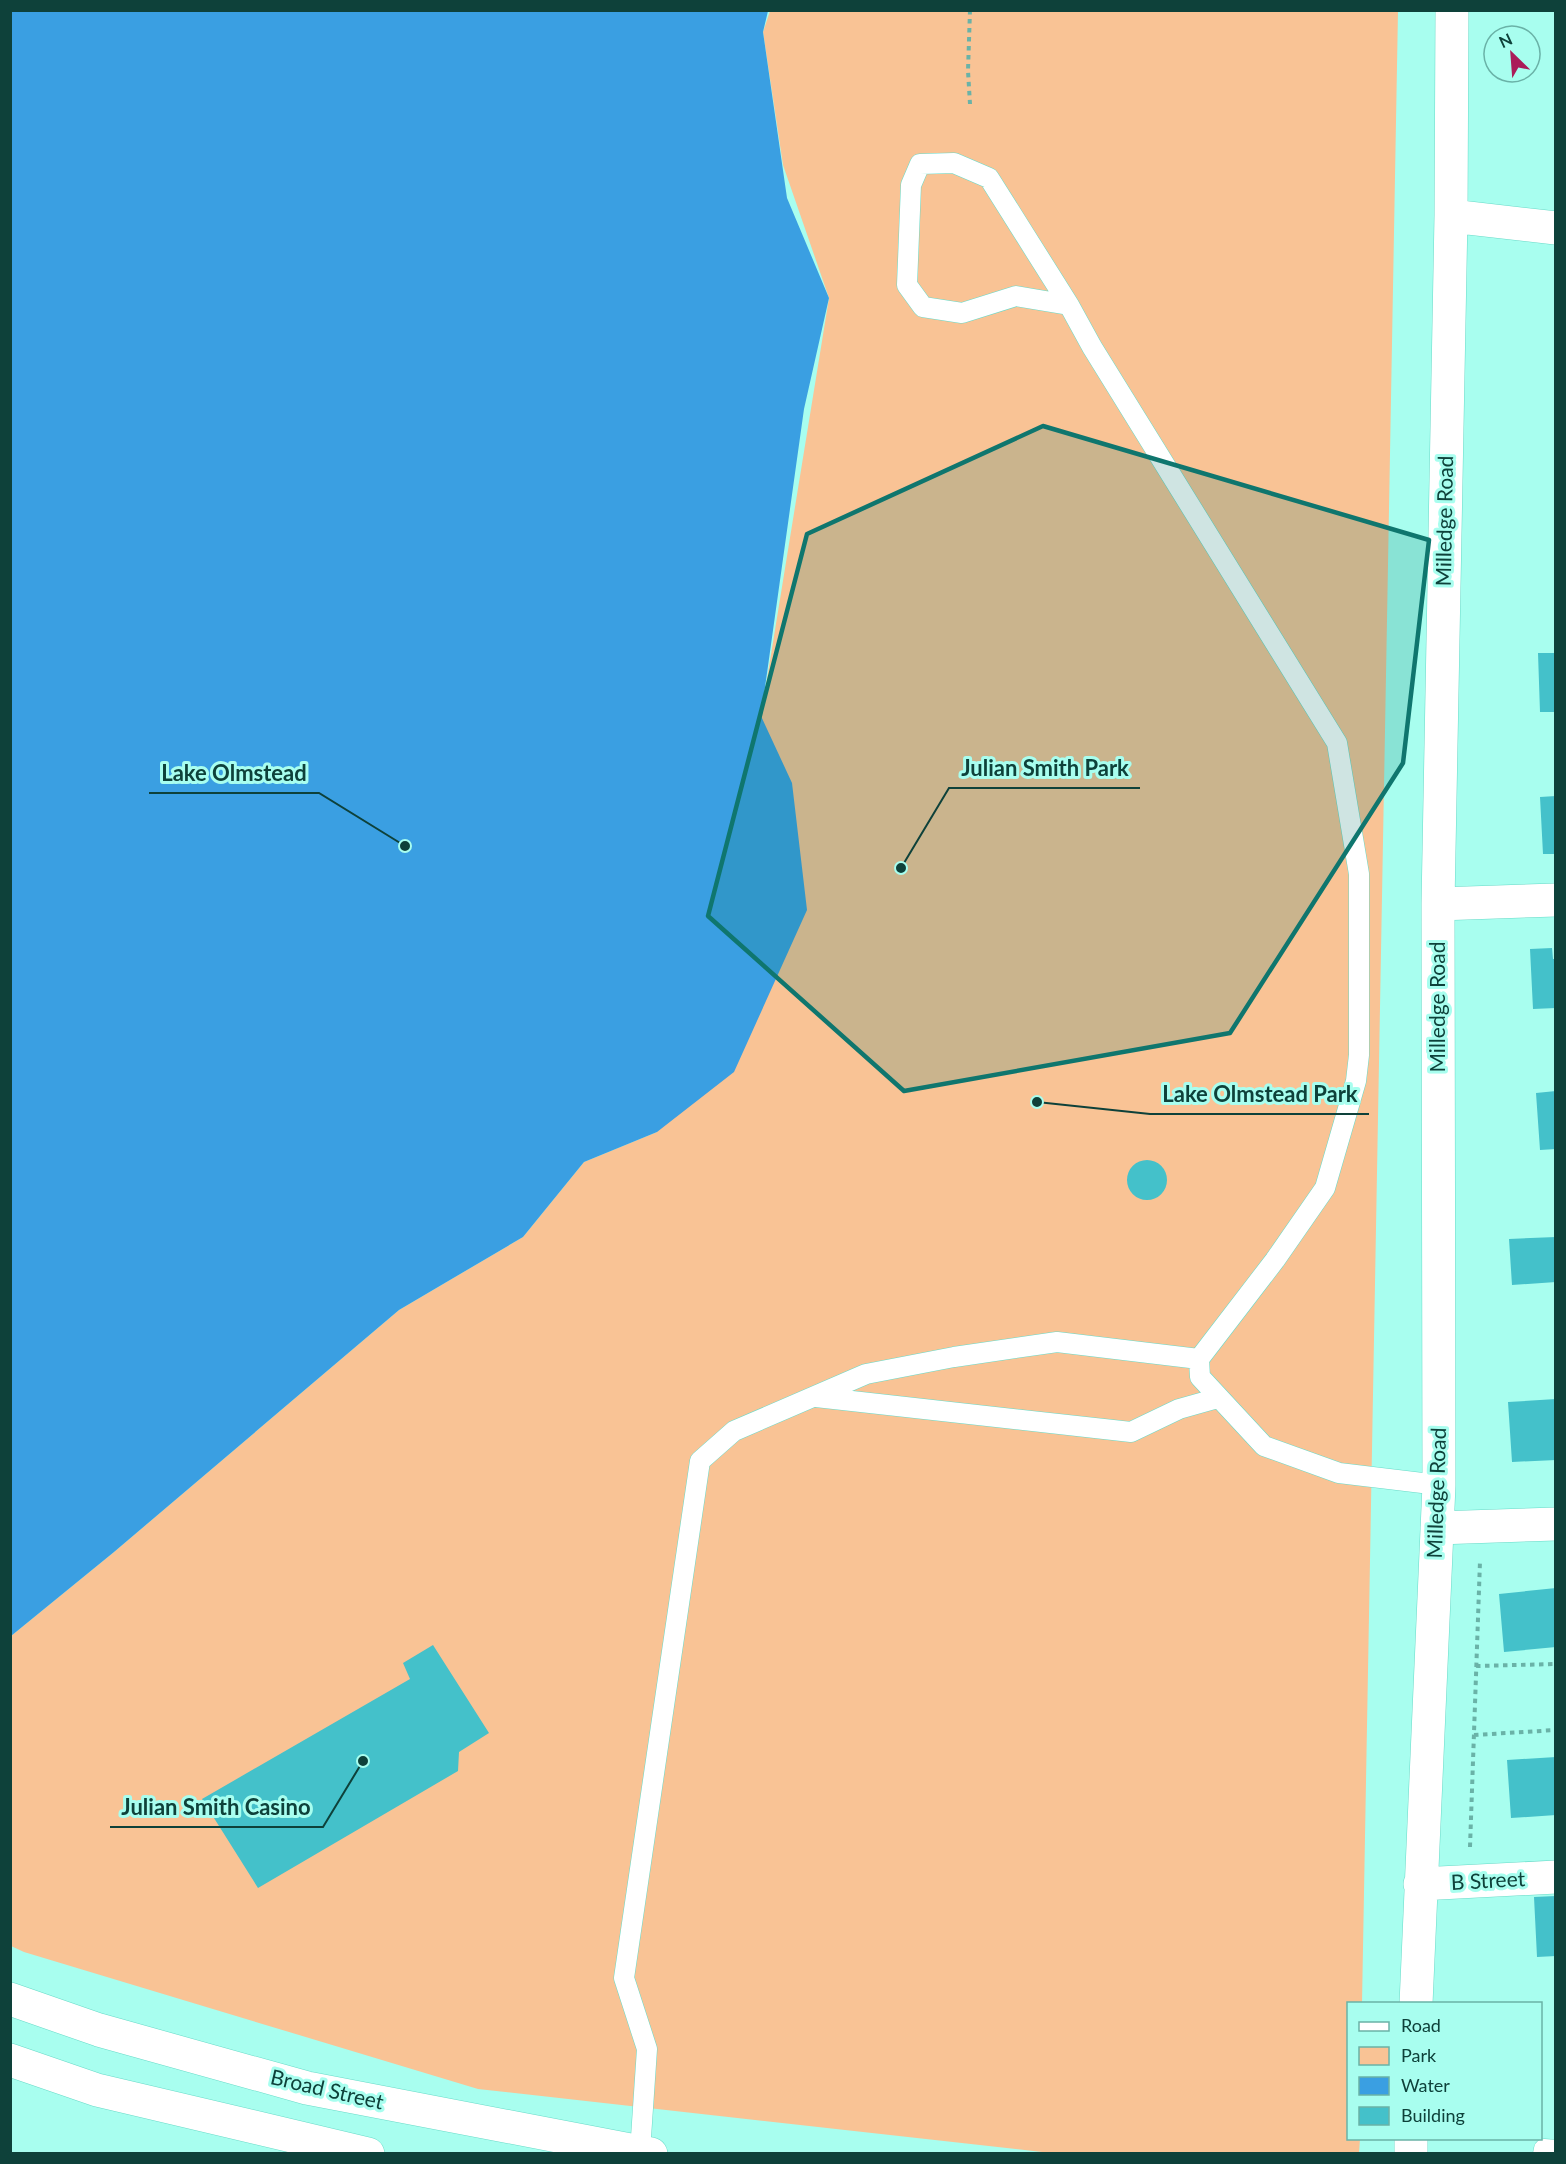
<svg xmlns="http://www.w3.org/2000/svg" width="1566" height="2164" font-family="Lato,sans-serif">
<style>
.green{fill:#f9c395}
.water{fill:#3a9fe2}
.building{fill:#44c1ca}
.lines{fill:none;stroke-linecap:round;stroke-linejoin:round}
.service-casing{stroke:#68dac8;stroke-width:21}
.minor-casing{stroke:#68dac8;stroke-width:34}
.secondary-casing{stroke:#68dac8;stroke-width:34}
.path{stroke:#6ab2a7;stroke-width:4;stroke-dasharray:4.5 4.5;stroke-linecap:butt}
.service{stroke:#fff;stroke-width:20}
.minor{stroke:#fff;stroke-width:33}
.secondary{stroke:#fff;stroke-width:33}
.marked{fill:#0f766e;fill-opacity:0.2;stroke:#0f766e;stroke-width:4.5;stroke-linejoin:round}
.labels{text-anchor:middle;stroke-width:6;stroke-linejoin:round;paint-order:stroke}
.street-label{font-size:21px;fill:#0e413a;stroke:#a8feef}
.leader{fill:none;stroke:#0e413a;stroke-width:2}
.callout-dot{fill:#0e413a;stroke:#a8feef;stroke-width:2}
.callout-label{font-size:22px;text-anchor:middle;font-weight:bold;fill:#0e413a;stroke:#a8feef;stroke-width:6;stroke-linejoin:round;paint-order:stroke}
</style>
<rect width="100%" height="100%" fill="#a8feef"/>
<!-- green -->
<path class="green" d="M770,11h628l-36,1992 -14,1v134l12,1 -1,14h-308l-573,-64 -454,-137 -13,-6v-310l103,-84 285,-242 124,-73 61,-75 73,-30 104,-416 68,-418 -46,-133 -20,-133z"/>
<!-- water -->
<path class="water" d="M11,10l757,1 -5,21 24,166 42,100 -25,111 -43,307 31,67 15,127 -73,162 -77,60 -73,30 -61,75 -124,73 -285,242 -103,84z"/>
<!-- building -->
<path class="building" d="M1538,653h18v59h-16z
M1556,796v58h-13l-3,-57z
M1552,948l1,11h3v49l-23,1 -3,-60z
M1556,1091v58l-16,1 -4,-57z
M1127 1180a20 20 0 1 1 40 0a20 20 0 1 1-40 0Z
M1556,1237v45l-44,3 -3,-46z
M1556,1399v61l-44,2 -4,-60z
M1556,1588v59l-52,5 -5,-58z
M433,1645l56,88 -30,19 -1,19 -200,117 -56,-89 208,-120 -7,-16z
M1556,1757v58l-45,3 -4,-58z
M1556,1896v60l-19,1 -3,-60z"/>
<g class="lines">
<!-- service casing -->
<g class="service-casing">
<path id="service" d="M1069,305l-53,-9 -54,17 -39,-6 -16,-22 4,-100 9,-21 34,-1 35,15 80,127 23,42 245,396 22,131v181l-3,26 -31,107 -50,72 -76,99 1,18 64,69 75,27 100,12
M816,1397l315,35 48,-23 39,-11
M640,2152l7,-103 -23,-71 76,-517 34,-30 132,-57 88,-17 103,-15 142,17
M1543,2154l1,-5 12,1"/>
</g>
<!-- minor casing -->
<g class="minor-casing">
<path id="minor" d="M1451,216l105,12
M1438,904l118,-4
M1437,1528l119,-4
M1420,1884l136,-7
M1416,2004l23,-519 -1,-581 13,-688 1,-206
M1411,2154v-16"/>
</g>
<!-- secondary casing -->
<g class="secondary-casing">
<path id="secondary" d="M10,1999l89,31 208,58 344,66
M10,2060l87,30 271,64"/>
</g>
<!-- path -->
<path class="path" d="M970,10l-2,61 2,33
M1476,1666l80,-2
M1474,1735l82,-5
M1470,1847l10,-286"/>
<!-- service -->
<use href="#service" class="service"/>
<!-- minor -->
<use href="#minor" class="minor"/>
<!-- secondary -->
<use href="#secondary" class="secondary"/>
</g>
<!-- marked area -->
<path class="marked" d="M1043,426l386,114 -26,223 -173,270 -326,58 -196,-175 99,-382z"/>
<g class="labels">
<!-- street labels -->
<g class="street-label">
<text transform="translate(1445 521) rotate(-89)" y="7">Milledge Road</text>
<text transform="translate(1438 1007) rotate(-90)" y="7">Milledge Road</text>
<text transform="translate(1437 1493) rotate(-88)" y="7">Milledge Road</text>
<text transform="translate(1488 1881) rotate(-3)" y="7">B Street</text>
<text transform="translate(327 2090) rotate(13)" y="7">Broad Street</text>
</g>
</g>
<!-- callouts -->
<path class="leader" d="M901 868L949 788H1140M405 846L319 793H149M1037 1102L1150 1114H1369M363 1761L323 1827H110"/>
<g class="callout-dot">
<circle cx="901" cy="868" r="6"/>
<circle cx="405" cy="846" r="6"/>
<circle cx="1037" cy="1102" r="6"/>
<circle cx="363" cy="1761" r="6"/>
</g>
<g class="callout-label">
<text x="1045" y="776">Julian Smith Park</text>
<text x="234" y="781">Lake Olmstead</text>
<text x="1260" y="1102">Lake Olmstead Park</text>
<text x="216" y="1815">Julian Smith Casino</text>
</g>
<!-- border -->
<rect width="1566" height="2164" fill="none" stroke="#0e413a" stroke-width="24"/>
<!-- legend -->
<rect x="1347" y="2002" width="195" height="138" fill="#a8feef" stroke="#6ab2a7" stroke-width="1.5"/>
<rect x="1359" y="2022" width="30" height="9" fill="#ffffff" stroke="#6ab2a7" stroke-width="1.5"/>
<text x="1401" y="2032" font-size="18" fill="#0e413a">Road</text>
<rect x="1359" y="2047" width="30" height="18" fill="#f9c395" stroke="#6ab2a7" stroke-width="1.5"/>
<text x="1401" y="2062" font-size="18" fill="#0e413a">Park</text>
<rect x="1359" y="2077" width="30" height="18" fill="#3a9fe2" stroke="#6ab2a7" stroke-width="1.5"/>
<text x="1401" y="2092" font-size="18" fill="#0e413a">Water</text>
<rect x="1359" y="2107" width="30" height="18" fill="#44c1ca" stroke="#6ab2a7" stroke-width="1.5"/>
<text x="1401" y="2122" font-size="18" fill="#0e413a">Building</text>
<!-- north arrow -->
<g transform="translate(1512 54) rotate(335)"><circle r="28" fill="#a8feef" stroke="#6ab2a7" stroke-width="1.5"/>
<path d="M0-4.5L10 22L0 15L-10 22Z" fill="#aa1c59"/>
<text y="-9" font-size="16" font-weight="bold" text-anchor="middle" fill="#0e413a">N</text>
</g>
</svg>
